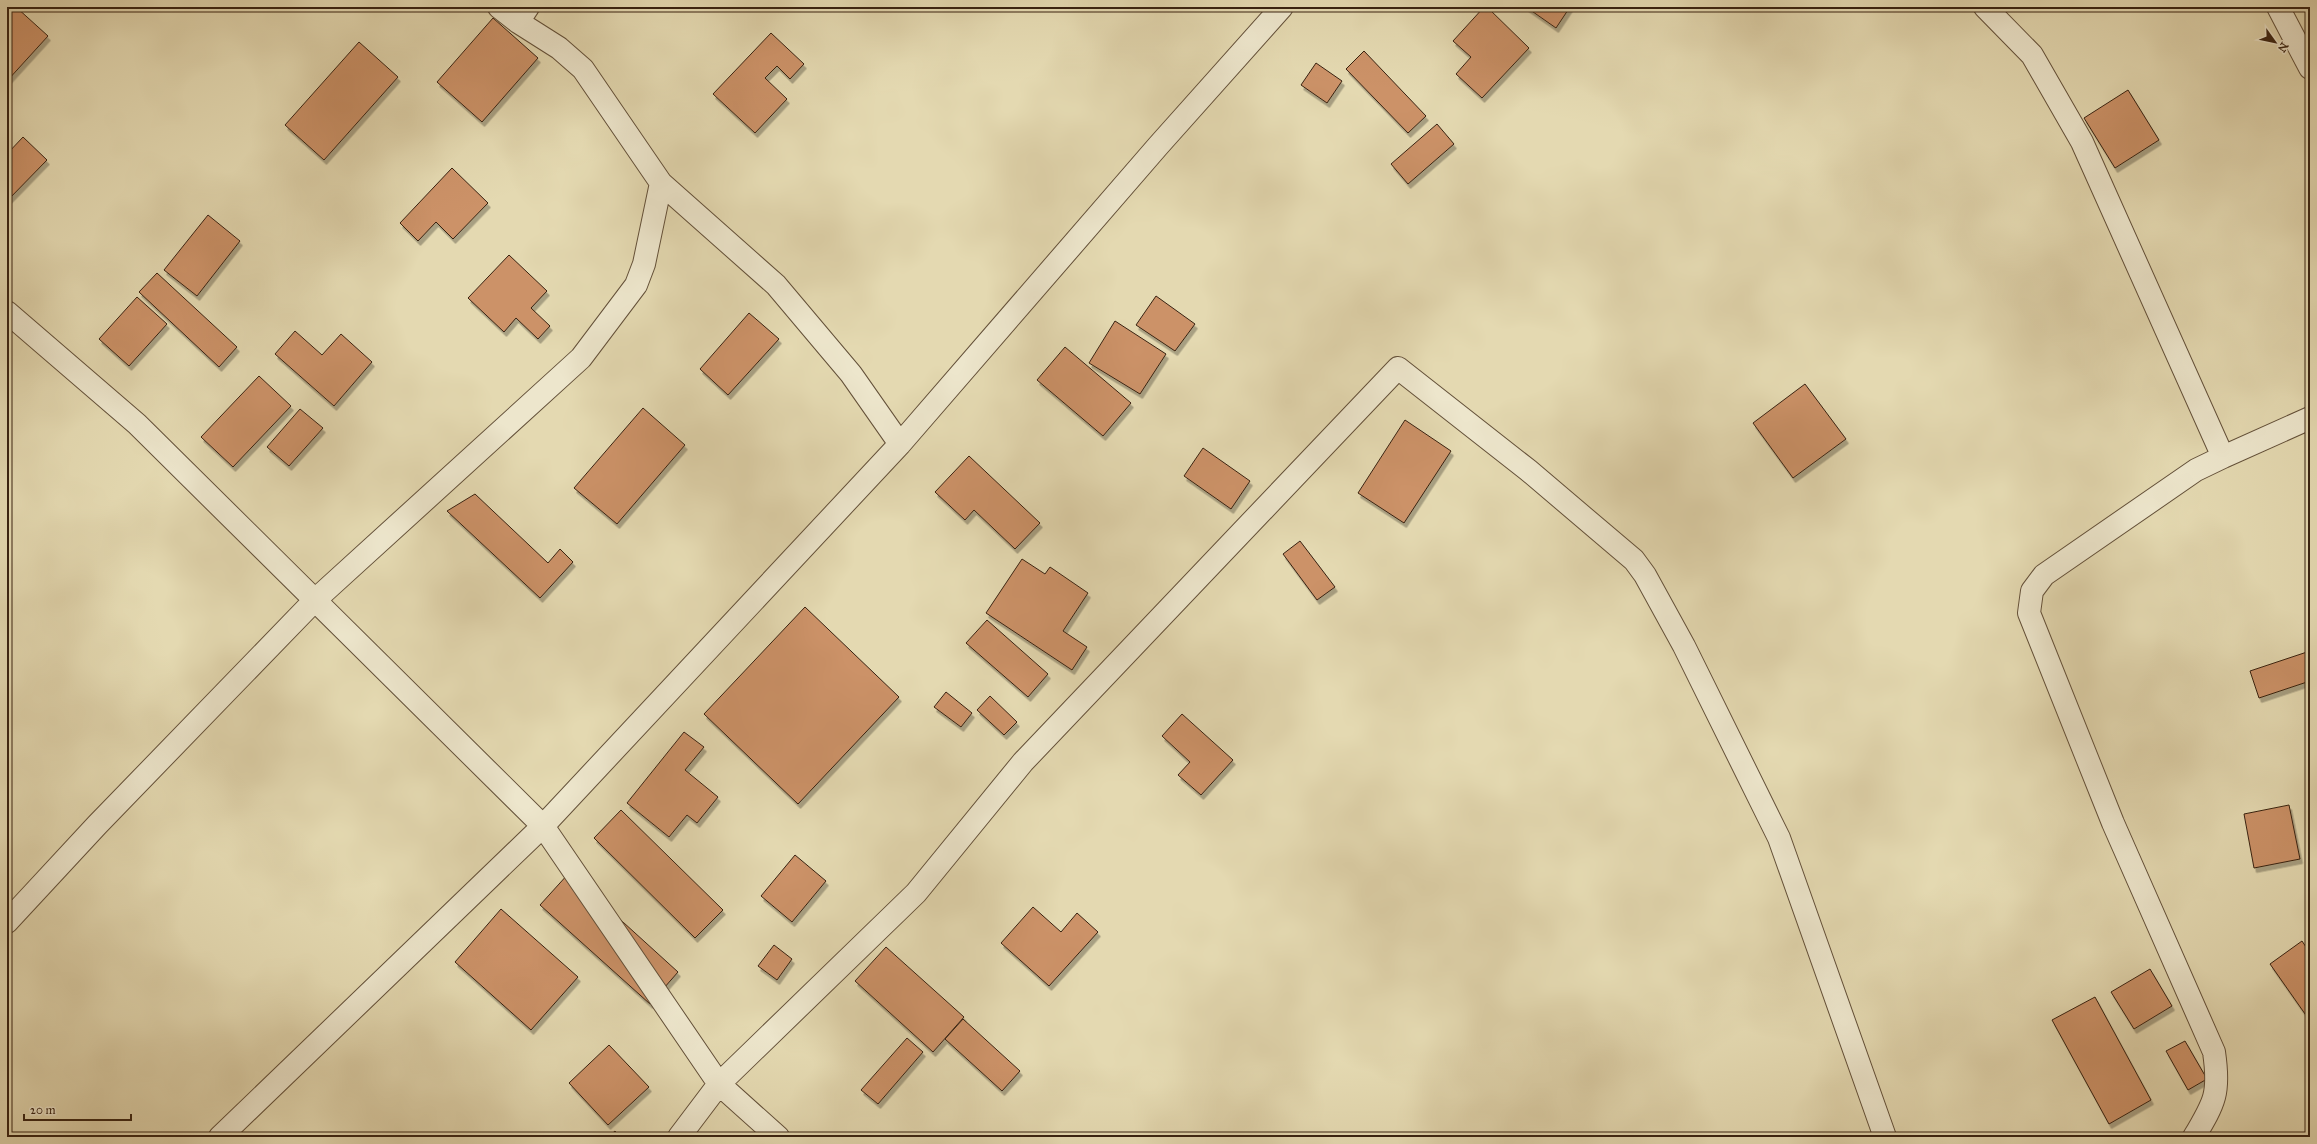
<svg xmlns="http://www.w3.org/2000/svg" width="2317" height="1144" font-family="'IM FELL Great Primer',serif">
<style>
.building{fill:#cc9268;stroke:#382211;filter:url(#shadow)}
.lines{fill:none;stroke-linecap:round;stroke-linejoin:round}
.minor-casing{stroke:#635039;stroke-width:24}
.minor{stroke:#ede6cc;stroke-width:22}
</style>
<defs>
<filter id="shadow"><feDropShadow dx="2.5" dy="4.5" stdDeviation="0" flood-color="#0004"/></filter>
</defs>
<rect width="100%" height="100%" fill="#e4d9b1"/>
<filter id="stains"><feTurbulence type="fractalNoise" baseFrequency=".005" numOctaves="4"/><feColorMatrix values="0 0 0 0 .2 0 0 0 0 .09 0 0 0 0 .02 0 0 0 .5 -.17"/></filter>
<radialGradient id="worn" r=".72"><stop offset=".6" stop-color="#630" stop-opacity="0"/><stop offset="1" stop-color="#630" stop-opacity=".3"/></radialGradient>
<!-- building -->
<path class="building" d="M7,7h9l32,29 -41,45z
M1484,7h3l42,41 -47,50 -26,-24 15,-17 -18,-16z
M1526,7h44l-14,21z
M493,18l45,40 -56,64 -45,-40z
M771,33l33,31 -14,15 -13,-13 -12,12 22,21 -32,34 -42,-39z
M359,42l39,35 -74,83 -39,-35z
M1364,51l62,65 -18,17 -62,-64z
M1316,63l26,18 -15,22 -26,-18z
M2128,90l31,50 -44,28 -31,-50z
M1437,124l17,20 -46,40 -17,-20z
M23,137l24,23 -40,41v-47z
M452,168l36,35 -35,36 -17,-17 -18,19 -18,-18z
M208,215l32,26 -43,55 -33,-26z
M509,255l38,36 -16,17 19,18 -12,13 -22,-21 -12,14 -36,-34z
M157,273l80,74 -18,20 -80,-75z
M1156,296l39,28 -20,27 -39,-26z
M137,297l30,27 -38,42 -30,-27z
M749,313l30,26 -51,56 -28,-26z
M1115,321l51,33 -26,40 -51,-31z
M295,331l27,24 19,-21 31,28 -38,44 -59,-52z
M1065,347l66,56 -28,33 -66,-56z
M259,376l32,30 -58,61 -32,-30z
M1805,384l41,55 -53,39 -40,-55z
M643,408l42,37 -68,79 -43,-36z
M300,409l23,19 -34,38 -22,-19z
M1405,420l46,31 -47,72 -46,-30z
M1203,448l47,33 -19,28 -47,-33z
M969,456l71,67 -25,26 -41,-39 -9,10 -30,-28z
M475,494l73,69 12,-14 13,13 -33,36 -93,-87z
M1300,541l35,46 -18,13 -34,-46z
M1022,559l23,15 5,-7 38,26 -25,38 24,16 -15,23 -86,-57z
M805,607l94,90 -101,107 -94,-90z
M987,620l61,54 -20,23 -62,-54z
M2310,651v30l-51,17 -9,-27z
M946,692l26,21 -11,14 -27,-20z
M990,696l27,26 -13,13 -27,-25z
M1182,714l51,46 -32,35 -23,-20 12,-13 -28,-26z
M684,732l20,15 -19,23 33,27 -21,26 -10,-8 -18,22 -42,-34z
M2289,805l11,54 -46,9 -10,-54z
M621,810l102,100 -28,28 -101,-100z
M795,855l31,26 -34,41 -31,-26z
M569,873l109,99 -28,32 -110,-99z
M1033,907l28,25 16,-19 21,19 -49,54 -48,-43z
M501,909l77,68 -47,53 -76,-68z
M2302,941l8,12v68l-40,-57z
M774,945l18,14 -15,21 -19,-14z
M886,947l78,70 -31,35 -78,-71z
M2150,969l22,37 -38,23 -23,-37z
M2095,997l56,103 -42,24 -57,-104z
M963,1019l57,52 -18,20 -57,-52z
M907,1038l16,14 -45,52 -17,-14z
M2185,1041l22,38 -19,11 -22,-39z
M609,1045l40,42 -41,38 -39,-42z
M615,1131l5,6h-12z"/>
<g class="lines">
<!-- minor casing -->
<g class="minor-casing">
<path id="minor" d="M499,7l19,15 41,26 24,21 78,114 115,102 75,89 49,70
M1985,7l47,48 50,87 141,315 -27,13 -152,105 -12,16 -3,22 84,210 101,229c6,41 1,50 -20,85
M2278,7l32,61
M518,22l10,-15
M7,312l130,112 406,402 176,258 59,53
M2223,457l87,-39
M7,922l90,-97 217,-224 267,-243 55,-73 8,-21 17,-81
M220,1137l323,-311 357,-382 258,-298 124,-139
M679,1137l40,-53 197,-191 107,-131 375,-394 130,102 106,90 11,15 39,71 95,192 106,299"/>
</g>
<!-- minor -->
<use href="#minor" class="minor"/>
</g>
<!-- margin -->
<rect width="2317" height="1144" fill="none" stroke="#e4d9b1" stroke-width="24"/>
<rect x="8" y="8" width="2301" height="1128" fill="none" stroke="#382211" stroke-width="2"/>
<rect x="12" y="12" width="2293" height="1120" fill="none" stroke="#382211"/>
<!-- north arrow -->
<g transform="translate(2275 42) rotate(123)" stroke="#ede6cc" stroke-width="3" paint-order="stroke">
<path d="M0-3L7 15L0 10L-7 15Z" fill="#382211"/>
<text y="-6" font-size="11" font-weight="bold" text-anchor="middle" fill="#382211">N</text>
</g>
<!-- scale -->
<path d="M24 1114v6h107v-6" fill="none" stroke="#382211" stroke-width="2"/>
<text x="30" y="1114" font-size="12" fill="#382211" stroke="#ede6cc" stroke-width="3" paint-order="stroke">20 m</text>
<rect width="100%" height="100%" filter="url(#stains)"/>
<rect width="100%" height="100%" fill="url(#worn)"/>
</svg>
